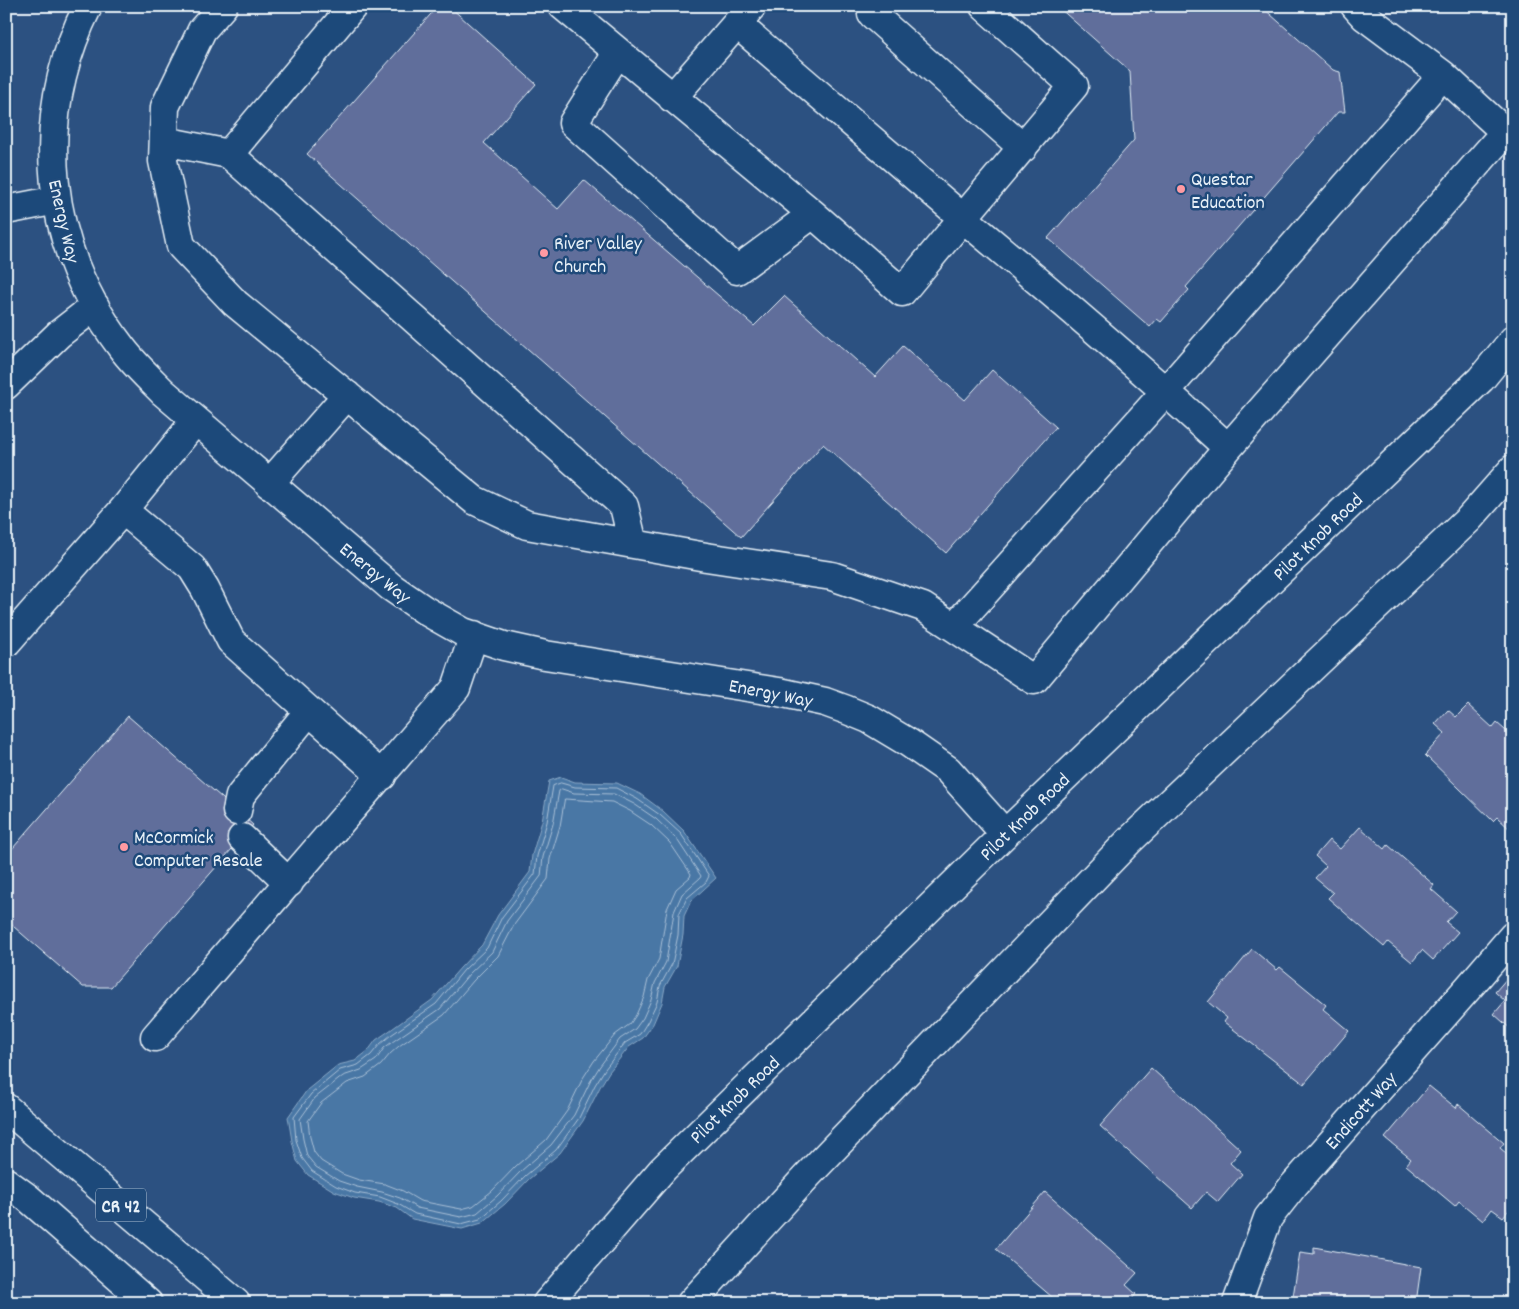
<svg xmlns="http://www.w3.org/2000/svg" width="1519" height="1309" font-family="Dekko,sans-serif">
<style>
.water{fill:#4a77a5;stroke:#89a8c6}
.lines{fill:none;stroke-linecap:round;stroke-linejoin:round}
.shore{stroke:#a9c0d7;stroke-width:1}
.building{fill:#606e9b;stroke:#e8f1f8}
.minor-casing{stroke:#e8f1f8;stroke-width:31}
.major-casing{stroke:#e8f1f8;stroke-width:31}
.highway-casing{stroke:#e8f1f8;stroke-width:31}
.minor{stroke:#1f4a7a;stroke-width:28}
.major{stroke:#1f4a7a;stroke-width:28}
.highway{stroke:#1f4a7a;stroke-width:28}
.poi-dot{fill:#ff9aa2;stroke:#1f4a7a;stroke-width:2}
.labels{text-anchor:middle;stroke-width:5;stroke-linejoin:round;paint-order:stroke}
.shield{fill:#1f4a7a;stroke:#acbfd2;stroke-width:1}
.shield-label{font-size:19px;font-weight:bold;fill:#e8f1f8}
.poi-label{font-size:20px;fill:#e8f1f8;stroke:#1f4a7a;text-anchor:start}
.street-label{font-size:20px;fill:#e8f1f8;stroke:#1f4a7a}
</style>
<rect width="100%" height="100%" fill="#2c5181"/>
<filter id="ink" filterUnits="userSpaceOnUse"><feTurbulence type="fractalNoise" baseFrequency=".02" numOctaves="2"/><feDisplacementMap in="SourceGraphic" scale="10" xChannelSelector="R" yChannelSelector="G"/><feConvolveMatrix kernelMatrix="1 2 1 2 8 2 1 2 1" color-interpolation-filters="sRGB"/></filter>
<g filter="url(#ink)">
<!-- water -->
<path class="water" d="M561,777l14,5 42,1 23,11 23,17 21,20 32,47 -25,23 -7,15 -1,19 -6,31 -12,21 -3,16 -9,21 -10,14 -14,9 -20,25 -9,15 -17,34 -23,32 -31,26 -24,25 -23,19 -20,6 -50,-10 -15,-11 -18,-6 -25,-4 -20,-7 -26,-16 -11,-14 -5,-20 -4,-24 19,-27 31,-25 17,-4 13,-10 8,-11 13,-9 43,-31 29,-33 21,-22 16,-30 32,-43 2,-17 10,-34 7,-40z"/>
<g class="lines">
<!-- shore -->
<path class="shore" d="M561,783l14,4 41,1 21,11 23,16 21,19 28,42 -3,6 -19,16 -8,16 -1,21 -6,29 -12,22 -3,16 -9,19 -8,13 -15,9 -20,26 -10,16 -16,33 -23,32 -31,26 -24,25 -21,18 -19,5 -46,-10 -17,-10 -18,-7 -25,-4 -19,-7 -24,-15 -10,-13 -6,-18 -2,-23 17,-23 29,-24 18,-5 13,-10 9,-11 11,-9 45,-31 28,-34 23,-22 15,-31 33,-43 2,-18 10,-34 6,-36z
M562,789l12,4 40,1 20,10 22,15 20,19 25,38 -1,2 -18,16 -8,18 -8,50 -11,21 -4,17 -8,18 -8,11 -15,10 -20,27 -10,16 -16,33 -23,30 -30,26 -24,25 -20,17 -16,4 -44,-9 -17,-10 -18,-6 -25,-5 -18,-6 -23,-14 -9,-11 -4,-17 -3,-20 15,-21 28,-22 18,-6 15,-10 8,-12 11,-8 45,-31 29,-35 23,-22 15,-31 34,-45 2,-19 10,-33 6,-33z
M565,799l47,3 18,9 21,14 19,18 21,31 -1,3 -14,12 -9,20 -8,50 -11,21 -4,17 -8,18 -6,9 -15,11 -21,26 -11,17 -16,33 -21,29 -30,26 -24,25 -19,15 -12,3 -41,-8 -17,-10 -18,-7 -26,-4 -17,-6 -21,-13 -7,-9 -4,-15 -2,-16 13,-18 26,-20 18,-6 16,-12 9,-11 9,-8 45,-31 30,-35 24,-24 16,-31 34,-46 2,-20 10,-33z"/>
</g>
<!-- building -->
<path class="building" d="M438,6h11l87,78 -52,59 74,66 26,-29 170,146 30,-30 91,81 28,-31 62,54 27,-30 64,57 -110,126 -123,-109 -82,93 -434,-383z
M1057,6h204l72,64 7,2 5,40h-7l-152,175 3,3 -28,32 -4,-3 -7,8 -102,-89 86,-98 -4,-69z
M1468,705l25,23 4,-5 16,14v95l-16,-15 -4,4 -68,-66 20,-22 -10,-9 13,-14 8,7z
M128,716l125,109 -142,162h-28l-77,-67v-64z
M1360,827l25,22 3,-4 46,40 -3,4 25,22 -10,11 12,10 -25,28 -11,-10 -10,12 -24,-20 -4,5 -56,-49 5,-5 -18,-15 11,-12 -11,-10 14,-16 11,9z
M1252,949l25,21 3,-3 46,38 -3,4 26,22 -45,53 -80,-62 3,-4 -19,-16z
M1508,977l5,4v50l-19,-17 11,-13 -10,-9z
M1151,1068l90,82 -11,13 12,11 -24,28 -12,-10 -14,16 -92,-82z
M1429,1086l27,22 2,-4 46,39 -4,5 13,11v46l-10,12 -11,-8 -9,12 -24,-20 -4,5 -49,-41 5,-6 -26,-21z
M1045,1192l92,81 -11,12 10,9 -7,9h-70l-63,-54z
M1314,1247l107,20 -5,36h-124l8,-51 14,2z"/>
<g class="lines">
<!-- minor casing -->
<g class="minor-casing">
<path id="minor" d="M88,6c-57,114 -43,241 34,342 12,16 27,30 41,44l228,195 35,24 37,21 41,14 41,9 234,37 46,10 22,8 22,9 40,24 39,27 57,64
M223,6l-21,24 -37,77 -2,54 18,85 54,57 239,197 53,25 179,32 126,19 91,31 111,73 194,-232 277,-316 -62,-57 -79,-59 -9,-10
M563,6l250,208 89,78 61,-74c90,75 179,151 265,230
M872,14l151,134
M737,24l226,194 111,-132 -90,-80
M618,52l-45,71 164,147 76,-56
M672,98l80,-92
M164,141l65,13 395,352 9,38
M229,154l124,-148
M6,210l51,-10
M6,385l53,-51 36,-28
M269,484l78,-89
M123,510l69,58 13,21 26,52 151,135
M954,627l212,-236 277,-316
M6,643l117,-133 73,-90
M237,811l3,-15 69,-85
M242,838l47,45
M155,1037l301,-349 18,-53
M1237,1303l31,-85 26,-33 175,-198 44,-51"/>
</g>
<!-- major casing -->
<g class="major-casing">
<path id="major" d="M547,1303l116,-134 342,-335 476,-455 32,-39
M691,1303l117,-128 321,-334 340,-322 44,-50"/>
</g>
<!-- highway casing -->
<g class="highway-casing">
<path id="highway" d="M6,1108l230,195
M6,1182l22,16 120,105"/>
</g>
<!-- minor -->
<use href="#minor" class="minor"/>
<!-- major -->
<use href="#major" class="major"/>
<!-- highway -->
<use href="#highway" class="highway"/>
</g>
</g>
<!-- markers -->
<g class="poi-dot">
<circle cx="1181" cy="189" r="5"/>
<circle cx="544" cy="253" r="5"/>
<circle cx="124" cy="847" r="5"/>
</g>
<g class="labels">
<!-- shield labels -->
<rect class="shield" x="96" y="1188.5" width="50" height="33" rx="4"/>
<g class="shield-label">
<text x="121" y="1212">CR 42</text>
</g>
<!-- poi labels -->
<g class="poi-label">
<text x="1191" y="185">Questar<tspan x="1191" dy="23">Education</tspan></text>
<text x="554" y="249">River Valley<tspan x="554" dy="23">Church</tspan></text>
<text x="134" y="843">McCormick<tspan x="134" dy="23">Computer Resale</tspan></text>
</g>
<!-- street labels -->
<g class="street-label">
<text transform="translate(65 221) rotate(77)" y="7">Energy Way</text>
<text transform="translate(1317 536) rotate(-44)" y="7">Pilot Knob Road</text>
<text transform="translate(376 572) rotate(39)" y="7">Energy Way</text>
<text transform="translate(771 692) rotate(11)" y="7">Energy Way</text>
<text transform="translate(1024 816) rotate(-44)" y="7">Pilot Knob Road</text>
<text transform="translate(734 1099) rotate(-44)" y="7">Pilot Knob Road</text>
<text transform="translate(1360 1110) rotate(-48)" y="7">Endicott Way</text>
</g>
</g>
<!-- margin -->
<rect width="1519" height="1309" fill="none" stroke="#1f4a7a" stroke-width="25"/>
<rect x="12" y="12" width="1494" height="1284" fill="none" stroke="#e8f1f8" stroke-width="2" filter="url(#ink)"/>
</svg>
